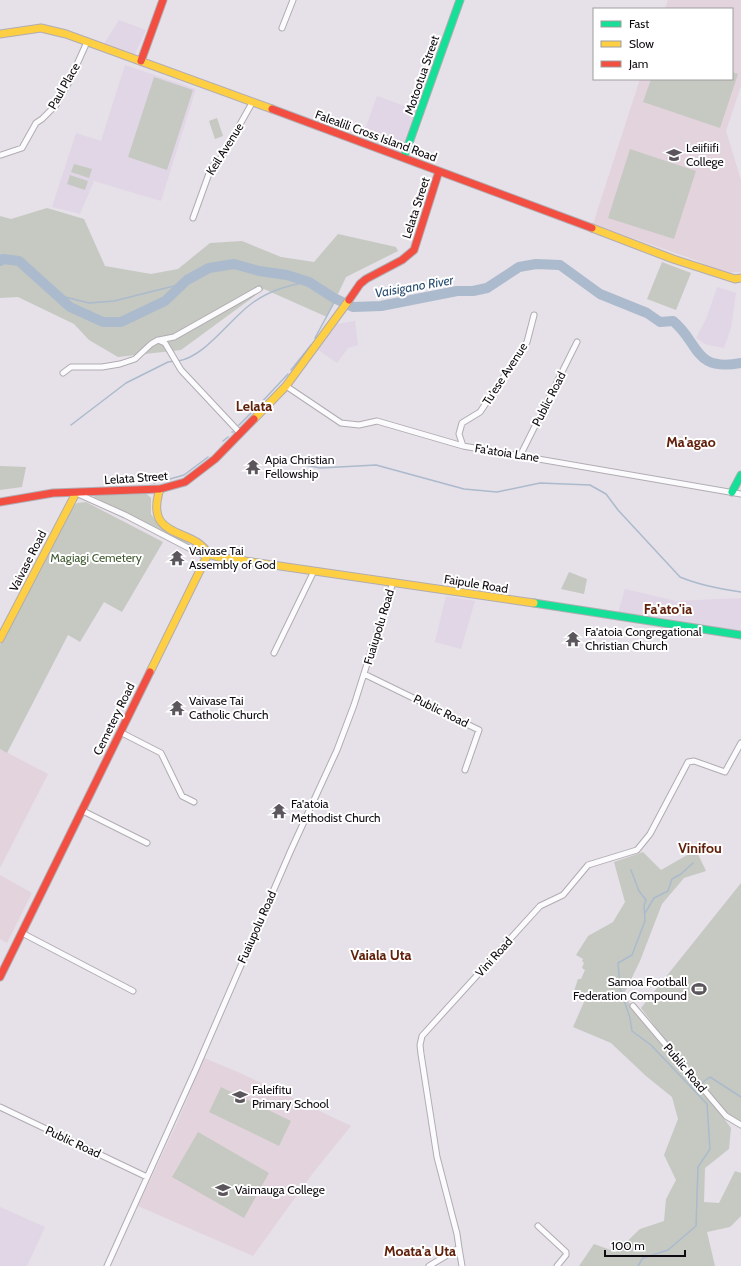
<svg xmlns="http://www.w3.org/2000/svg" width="741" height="1266" font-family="Cabin,sans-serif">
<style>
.built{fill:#e1d6e5}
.education{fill:#e3d3dd}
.green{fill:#c5c9c2}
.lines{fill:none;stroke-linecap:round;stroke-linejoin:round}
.stream{stroke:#abbacc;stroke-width:1.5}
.river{stroke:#abbacc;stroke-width:10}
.street-casing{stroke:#b1acb2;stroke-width:7}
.fast-casing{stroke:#b1acb2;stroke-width:9}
.slow-casing{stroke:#b1acb2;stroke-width:9}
.jam-casing{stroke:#b1acb2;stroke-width:9}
.street{stroke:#fbfafc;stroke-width:5}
.fast{stroke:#16e098;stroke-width:7}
.slow{stroke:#ffcf43;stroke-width:7}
.jam{stroke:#f24e42;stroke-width:7}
.labels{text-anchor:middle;stroke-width:4;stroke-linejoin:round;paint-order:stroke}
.street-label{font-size:12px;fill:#0f0b10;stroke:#fff}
.poi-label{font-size:12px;fill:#0f0b10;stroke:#fff;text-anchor:start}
.park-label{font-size:12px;fill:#3e572d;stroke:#fff}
.water-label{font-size:13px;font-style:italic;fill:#2b4f72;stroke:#fff}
.quarter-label{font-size:14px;font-weight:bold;fill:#61200a;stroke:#fff}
</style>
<rect width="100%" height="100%" fill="#e6e0e8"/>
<!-- built -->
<path class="built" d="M119,20l27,10 -11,24 -3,2 -27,-11v-3z
M125,65l71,24 -35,112 -67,-20 -14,33 -28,-7 24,-74 25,8z
M377,96l41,15 -16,42 -40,-15z
M717,287l19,6 -5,35 -7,20 -19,-4 -9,-6 11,-21z
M355,321l3,24 -10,3 -11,15 -20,-14 19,-25z
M625,589l51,12 65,-3v34l-123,-19z
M446,596l29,5 -14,48 -26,-7z
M0,1207l45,20 -18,39h-27z"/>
<!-- education -->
<path class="education" d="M668,0h73v86l-15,45 15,49v92l-18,1 -28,-13 -102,-36 47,-145h92v-70h-67z
M0,749l48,25 -48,94z
M0,875l32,18 -25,50 -7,-4z
M204,1058l34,14 113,54 -38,47 -60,83 -115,-50 39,-83z"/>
<!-- green -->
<path class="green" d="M732,72l6,2 -18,54 -77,-26 8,-23h81z
M154,77l39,13 -26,80 -39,-13z
M217,118l6,18 -8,3 -6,-18z
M630,149l66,22 -22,68 -66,-21z
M74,164l18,5 -3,9 -18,-6z
M70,175l18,6 -3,9 -18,-6z
M47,208l37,11 21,47 46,8 27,-5 32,-26 32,-2 39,16 33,5 24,-28 58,13 2,4 -52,26 -19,40 -63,-28 -83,61 -63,7 -29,-17 -15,-16 -56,-27 -18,1v-82l11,3z
M662,262l29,11 -15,37 -29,-11z
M0,466l26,1 -4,20 -22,3z
M147,494l4,4v16l7,10 43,27 -107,-54v-2z
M86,502l77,40 -41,70 -18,-10 -24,40 -12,-7 -61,118 -7,-4v-104l70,-136 7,-6z
M569,572l18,7 -3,15 -23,-5z
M696,850l10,21 -22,7 -22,26 -22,57 -16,33 10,17 45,48 -38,-51 100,-125v244l-35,-33 25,34 -2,21 -24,19 -1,34 15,1 16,-32 6,2v43l-11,11 -23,5 8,34h-136l15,-22 22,8 24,-23 24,-8 2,-22 10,-19 -12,-25 14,-36 -6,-22 -26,-21 -35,-33 -38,-16 11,-25 -10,-11 4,-12h3l4,-9 -3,-2 2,-5 -2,-2 1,-2 -7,-4 12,-19 25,-14 12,-20 -11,-40 29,-10 18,18z
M221,1087l70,34 -12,25 -70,-34z
M198,1132l71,41 -25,45 -72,-41z"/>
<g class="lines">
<!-- stream -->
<path class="stream" d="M57,295l32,8 25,-2 60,-15 13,-6
M315,338l21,-39
M178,361c27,-4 52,-42 73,-57 17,-13 37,-19 58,-22
M291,370l20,-25
M258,406l30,-32
M71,425l55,-42 42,-21 6,-1
M239,425l15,-15
M232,432h1
M223,441l5,-4
M300,464l20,4 56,-3 88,24 33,3 43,-9 50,2 16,9 12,16 62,67c19,8 40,12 61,15
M163,481l21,-6 24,-18
M154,483l2,-1
M631,870l8,21 7,9 -2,6 1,15 -13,34 -14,8 2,25 10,30 2,13 19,14 56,59 3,45 -12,18 -2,59 -28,24 -25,8 -5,8
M645,913l9,-15 14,-7 4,-12 9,-5 12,-11
M703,1082l7,-5 31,20"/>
<!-- river -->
<path class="river" d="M0,261l3,-2 16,2 51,46 33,15h18l44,-21 22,-21 22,-12 25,-4 25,7 28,4 22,7 25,16 19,9 28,-1 76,-15h16l14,-3 32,-21 17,-3 24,1 40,29 47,19 13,9 13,-1c27,22 20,51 68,42"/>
<!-- street casing -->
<g class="street-casing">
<path id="street" d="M282,28l11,-28
M1,155l21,-7 14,-25 6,-4 14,-14 13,-23 18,-40
M193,218l18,-50 10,-10 31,-55
M159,340l15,-3 85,-48
M63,373l8,-6h31l18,-3 15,-5 16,-15 7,-4 7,3 16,27 59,63
M286,386l55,37 18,2 18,-4 86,25 278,48
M463,446l-4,-12 3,-11 18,-11 17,-25 30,-45 7,-27
M520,456l57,-114
M76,493l49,22 77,40 6,-1
M274,653l40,-82
M364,674l115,56 -14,40
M120,732l41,21 21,43 12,6
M81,810l66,33
M22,933l111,58
M633,1006l93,110 15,9
M0,1107l147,70
M538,1226l28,26v3l-9,11
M459,1248l3,18
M107,1266l89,-197 95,-219 46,-100 17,-45 39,-123
M429,1266l30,-18 -2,-14 -20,-77 -16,-103 -1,-9 2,-9 118,-130 23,-11 25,-30 49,-15 13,-16 38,-72 6,-1 31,11 16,-29"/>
</g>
<!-- fast casing -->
<g class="fast-casing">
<path id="fast" d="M404,157l56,-157
M732,492l9,-17
M534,603l207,32"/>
</g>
<!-- slow casing -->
<g class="slow-casing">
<path id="slow" d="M0,34l41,-6 25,6 206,75
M592,228l81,31 62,20 6,-1
M254,419l32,-33 63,-86
M208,554l10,3 316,46
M0,639l76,-146
M150,672l58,-118c-13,-27 -65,-13 -48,-65"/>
</g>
<!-- jam casing -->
<g class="jam-casing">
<path id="jam" d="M141,61l22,-61
M272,109l320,119
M349,300l11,-16 6,-5 36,-19 12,-10 25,-79
M0,502l53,-9 107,-4 25,-7 30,-23 39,-40
M0,977l150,-305"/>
</g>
<!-- street -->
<use href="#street" class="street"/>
<!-- fast -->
<use href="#fast" class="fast"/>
<!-- slow -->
<use href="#slow" class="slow"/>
<!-- jam -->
<use href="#jam" class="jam"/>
</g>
<!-- icons -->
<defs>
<g id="university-bare" transform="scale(1.2)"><path d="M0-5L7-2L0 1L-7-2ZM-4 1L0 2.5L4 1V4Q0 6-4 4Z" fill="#5a565c" stroke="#fff" stroke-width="2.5" paint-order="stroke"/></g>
<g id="temple-bare" transform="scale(1.2)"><path d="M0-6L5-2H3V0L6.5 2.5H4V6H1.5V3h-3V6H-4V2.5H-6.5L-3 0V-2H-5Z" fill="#5a565c" stroke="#fff" stroke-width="2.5" paint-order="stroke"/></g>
<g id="stadium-bare" transform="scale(1.2)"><path d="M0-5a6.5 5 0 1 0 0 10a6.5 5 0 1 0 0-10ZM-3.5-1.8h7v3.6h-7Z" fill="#5a565c" stroke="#fff" stroke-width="2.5" paint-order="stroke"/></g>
<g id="school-bare" transform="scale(1.2)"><path d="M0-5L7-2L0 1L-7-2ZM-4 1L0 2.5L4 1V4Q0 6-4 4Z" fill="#5a565c" stroke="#fff" stroke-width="2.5" paint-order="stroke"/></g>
</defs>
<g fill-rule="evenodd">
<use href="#university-bare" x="674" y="155"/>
<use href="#temple-bare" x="253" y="467"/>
<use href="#temple-bare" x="177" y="558"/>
<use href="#temple-bare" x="573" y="639"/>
<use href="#temple-bare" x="177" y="708"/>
<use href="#temple-bare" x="279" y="811"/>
<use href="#stadium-bare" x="699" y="989"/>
<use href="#school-bare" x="240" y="1097"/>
<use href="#school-bare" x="223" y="1190"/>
</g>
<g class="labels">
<!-- street labels -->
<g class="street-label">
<text transform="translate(422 75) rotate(-71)" y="4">Motootua Street</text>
<text transform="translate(64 86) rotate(-60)" y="4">Paul Place</text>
<text transform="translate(376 136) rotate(20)" y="4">Falealili Cross Island Road</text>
<text transform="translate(225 149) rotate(-58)" y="4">Keil Avenue</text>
<text transform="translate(416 208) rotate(-72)" y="4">Lelata Street</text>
<text transform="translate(505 374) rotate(-57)" y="4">Tu'ese Avenue</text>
<text transform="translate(549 399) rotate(-63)" y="4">Public Road</text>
<text transform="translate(507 453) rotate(9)" y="4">Fa'atoia Lane</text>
<text transform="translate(136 478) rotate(-4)" y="4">Lelata Street</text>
<text transform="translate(28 561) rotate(-63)" y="4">Vaivase Road</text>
<text transform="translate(476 584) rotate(9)" y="4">Faipule Road</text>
<text transform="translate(379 627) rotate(-73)" y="4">Fuaiupolu Road</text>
<text transform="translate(441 711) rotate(26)" y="4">Public Road</text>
<text transform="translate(114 719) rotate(-64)" y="4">Cemetery Road</text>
<text transform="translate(257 927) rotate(-66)" y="4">Fuaiupolu Road</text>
<text transform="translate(494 957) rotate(-48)" y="4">Vini Road</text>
<text transform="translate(685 1068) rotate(50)" y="4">Public Road</text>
<text transform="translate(73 1142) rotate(25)" y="4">Public Road</text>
</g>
<!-- poi labels -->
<g class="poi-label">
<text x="686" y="152">Leiifiifi<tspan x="686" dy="14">College</tspan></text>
<text x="265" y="464">Apia Christian<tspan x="265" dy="14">Fellowship</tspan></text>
<text x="189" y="555">Vaivase Tai<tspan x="189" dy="14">Assembly of God</tspan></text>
<text x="585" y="636">Fa'atoia Congregational<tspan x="585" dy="14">Christian Church</tspan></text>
<text x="189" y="705">Vaivase Tai<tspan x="189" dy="14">Catholic Church</tspan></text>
<text x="291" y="808">Fa'atoia<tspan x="291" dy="14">Methodist Church</tspan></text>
<text x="687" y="986" text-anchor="end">Samoa Football<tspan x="687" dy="14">Federation Compound</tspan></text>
<text x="252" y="1094">Faleifitu<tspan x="252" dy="14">Primary School</tspan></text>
<text x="235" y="1194">Vaimauga College</text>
</g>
<!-- park labels -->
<g class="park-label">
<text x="96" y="562">Magiagi Cemetery</text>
</g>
<!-- water labels -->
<g class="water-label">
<text transform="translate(414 286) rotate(-10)" y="5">Vaisigano River</text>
</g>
<!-- quarter labels -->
<g class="quarter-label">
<text x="254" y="411">Lelata</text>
<text x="691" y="447">Ma'agao</text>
<text x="668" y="614">Fa'ato'ia</text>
<text x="700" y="853">Vinifou</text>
<text x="381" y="960">Vaiala Uta</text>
<text x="420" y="1256">Moata'a Uta</text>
</g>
</g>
<!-- legend -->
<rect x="593" y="8" width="140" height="72" fill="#ffffff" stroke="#9f9d9f"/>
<rect x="601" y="21" width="20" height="6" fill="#16e098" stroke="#9f9d9f"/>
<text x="629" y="28" font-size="12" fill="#0f0b10">Fast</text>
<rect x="601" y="41" width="20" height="6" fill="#ffcf43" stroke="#9f9d9f"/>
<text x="629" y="48" font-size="12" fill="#0f0b10">Slow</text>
<rect x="601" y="61" width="20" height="6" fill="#f24e42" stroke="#9f9d9f"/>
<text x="629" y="68" font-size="12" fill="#0f0b10">Jam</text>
<!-- scale -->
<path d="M605 1250v6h80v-6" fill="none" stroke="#0f0b10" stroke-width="2"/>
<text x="611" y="1250" font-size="12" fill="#0f0b10" stroke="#ffffff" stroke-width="3" paint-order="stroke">100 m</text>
</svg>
